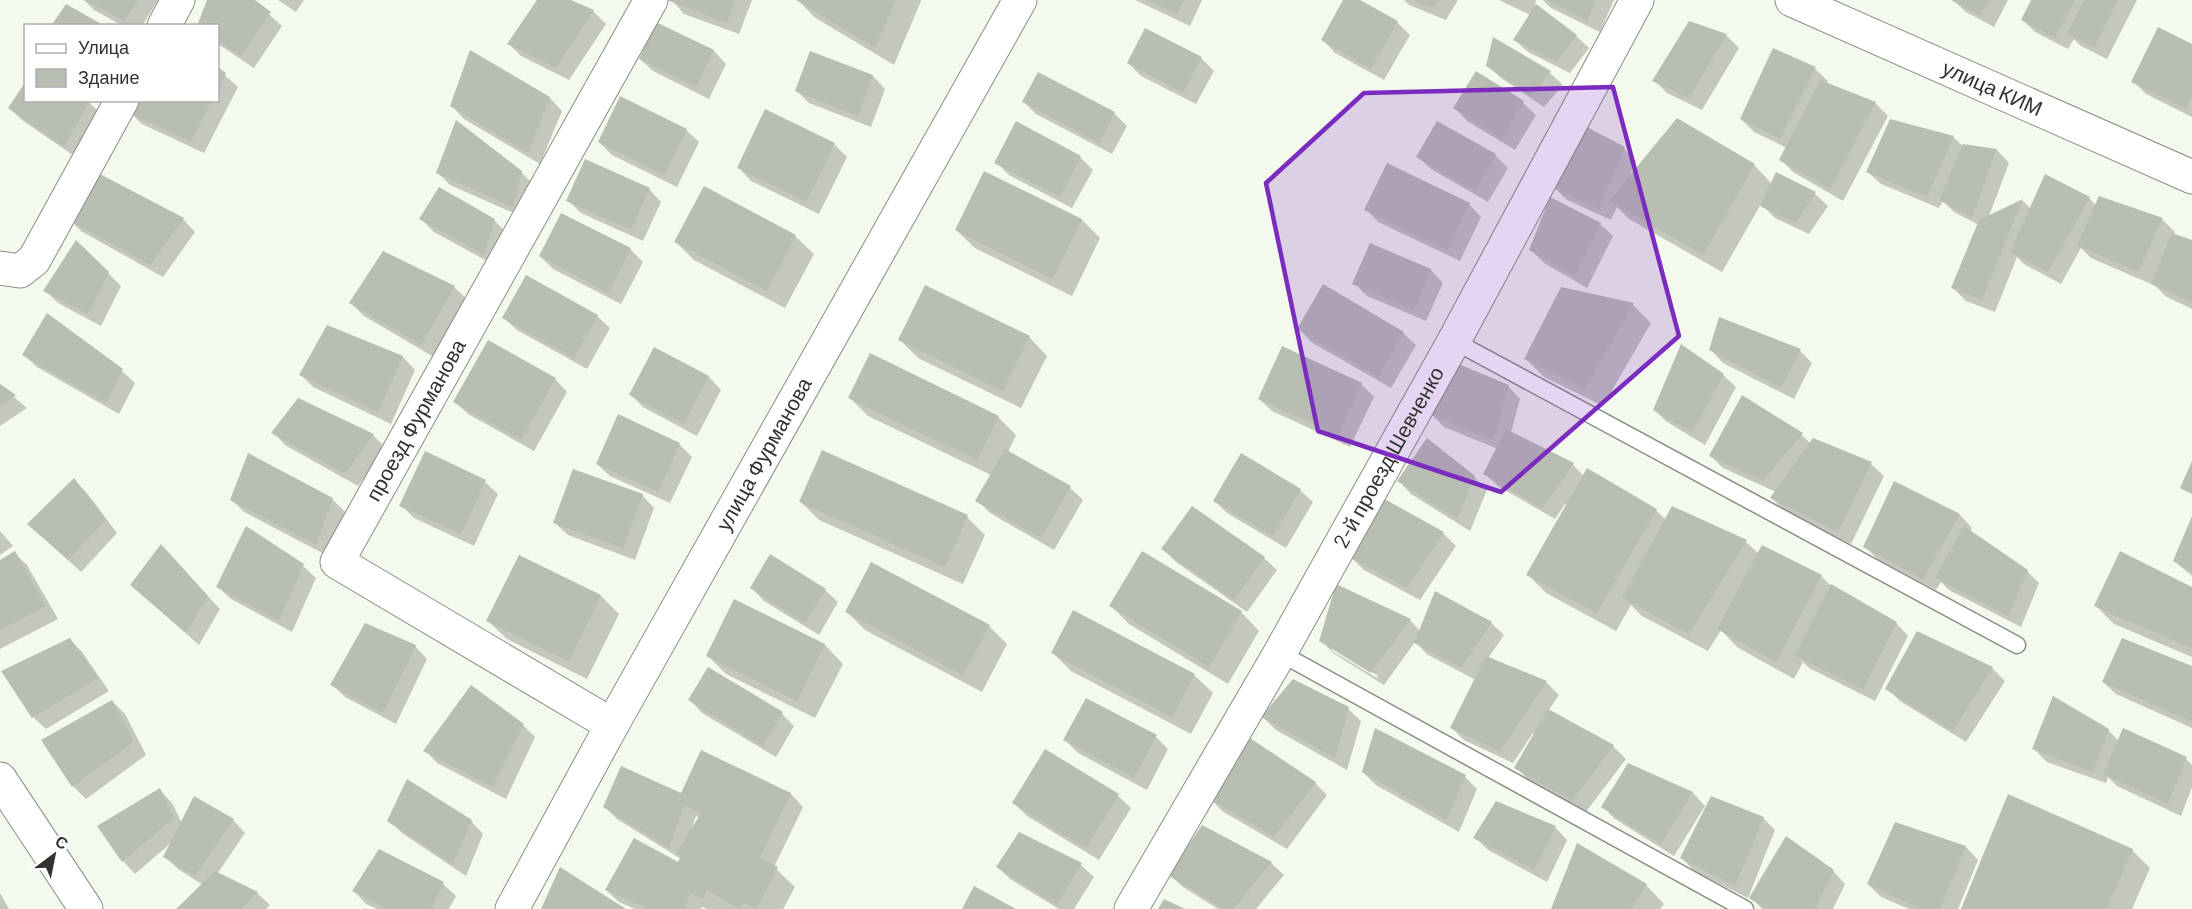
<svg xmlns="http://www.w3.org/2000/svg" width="2192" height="909" font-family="Barlow,sans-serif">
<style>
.shadow{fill:#0003;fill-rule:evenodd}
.building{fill:#b9beb3}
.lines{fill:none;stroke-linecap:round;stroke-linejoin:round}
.lane-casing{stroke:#8a8e84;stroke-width:19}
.street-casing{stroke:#8a8e84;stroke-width:35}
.secondary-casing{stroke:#8a8e84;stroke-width:35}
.lane{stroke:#fff;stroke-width:16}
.street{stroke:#fff;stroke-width:33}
.secondary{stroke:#fff;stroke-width:33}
.marked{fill:#7b2cbf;fill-opacity:0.2;stroke:#7b2cbf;stroke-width:4.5;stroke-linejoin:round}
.labels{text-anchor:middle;stroke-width:4.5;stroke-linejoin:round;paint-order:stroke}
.street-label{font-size:21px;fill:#32332f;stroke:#fff}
</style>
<rect width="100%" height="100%" fill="#f4f9ee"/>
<!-- shadow -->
<path class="shadow" d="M84,0h74l-16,26h-19l-29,-16z
M208,0h45l29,26 -28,42 -36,-24v-18z
M278,0h26l-8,12z
M538,0h30l25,11 13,13 -37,56 -48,-24 -12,-12z
M672,0h80l-13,34 -55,-20z
M798,0h123v1l-27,64 -80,-48z
M1135,0h67l-12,26z
M1345,0h12l40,22 13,13 -26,45 -49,-27 -12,-13z
M1404,0h54l-12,20 -37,-15z
M1499,0h37l-1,5 41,31 13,12 -19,25 -42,-21 -13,-12 15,-25z
M1543,0h71l-14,32 -49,-24z
M1953,0h55l-14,27 -28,-15z
M2033,0h104l-30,59 -26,-13 -7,-7 -6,10 -33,-17 -12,-12z
M1689,23l37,12 13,13 -37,62 -35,-17 -13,-13z
M657,24l57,27 12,13 -17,35 -56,-28 -13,-12z
M1494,39l56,34 13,12 -19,22 -43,-29 -13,-12z
M2192,46v71l-46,-23 -13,-13z
M1774,50l41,19 13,12 -2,4 49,18 13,13 -45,85 -50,-29 -12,-12 6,-12 -33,-16 -13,-13z
M470,52l80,46 12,13 -22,53 -76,-45 -12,-13z
M1201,58l13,13 -18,33 -55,-28 -13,-13z
M218,69l20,18 -34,66 -62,-29 -13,-13 7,-11h82z
M1476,73l47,30 13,12 -21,35 -48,-29 -12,-13z
M873,76l12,13 -14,38 -62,-24 -12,-12z
M26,100l63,2 12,12 -24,44 -55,-38 -13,-12z
M1024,102l90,11 13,13 -15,28 -76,-40z
M686,130l13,12 -22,45 -65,-32 -13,-13z
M1953,137l11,10 33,3 12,13 -20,53 34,-15 8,8 58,-11 8,8 65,13 13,13 -2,3 19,7v67l-27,-13 -13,-14 -1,2 -60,-26 -10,-10 -20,36 -37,-20 -7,-7 -22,55 -29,-11 -13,-13 26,-63 -25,-13 -11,-11 -4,7 -58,-24 -13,-12z
M834,144l13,13 -28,57 -68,-33 -12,-13z
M1624,149l12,12 -6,14 124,-10 18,19 5,-9 38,19 13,12 -19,28 -34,-16 -14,-14 -39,68 -93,-53 -12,-12 -6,13 -44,-20 -12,-12z
M1495,155l13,13 -20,34 -57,-33 -13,-12z
M1080,157l13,13 -21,38 -63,-33 -13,-13z
M521,172l13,13 -9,33 -75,-33 -12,-12z
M984,173l98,47 18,18 -28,58 -97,-48 -19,-18z
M649,189l12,13 -18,39 -62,-28 -13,-13z
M1469,204l12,13 -21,44 -82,-39 -12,-13z
M68,218l115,1 12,13 -32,45 -82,-46z
M421,219l73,1 13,13 -11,33 -62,-34z
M1600,224l13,12 -26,52 -43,-25 -13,-13z
M795,236l19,18 -29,54 -91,-48 -18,-18z
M1371,245l60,25 12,13 -17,38 -59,-25 -13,-13z
M630,249l13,13 -22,42 -68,-35 -13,-13z
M108,273l13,13 -20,40 -43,-23 -13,-13z
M454,287l13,12 -33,58 -70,-41 -13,-13z
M1633,305l18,18 -48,83 -59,-29 -18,-18z
M47,315l75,56 13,12 -16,31 -82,-47 -13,-12z
M597,316l13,12 -23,41 -70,-39 -13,-12z
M327,327l76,30 12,13 -24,54 -78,-37 -12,-12z
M1299,329l104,4 13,12 -25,43 -80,-46z
M1029,337l18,19 -26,52 -103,-50 -18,-18z
M655,349l54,28 12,13 -24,46 -54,-29 -12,-12z
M1711,350l89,1 12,12 -18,36 -71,-36z
M1723,375l13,12 -31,58 -38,-23 -13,-12z
M555,379l12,13 -33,59 -66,-37 -13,-12z
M1361,384l13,13 -24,50 -78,-36 -13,-12z
M0,385l27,23 -27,18z
M1508,386l12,13 -9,34 62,32 11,11 72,34 10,10 7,-12 73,34 13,12 62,22 10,10 65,37 12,13 -33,65 -66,-33 -6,-6 -9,17 -57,-32 -16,-17 -13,21 -66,-35 -11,-11 -15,26 -70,-38 -18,-18 39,-69 -2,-2 -10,15 -57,-33 -13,-12 13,-25 -54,-22 -13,-13z
M850,398l148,19 18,18 -8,17 62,36 13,12 -29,50 -64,-37 -13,-13 14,-25 -123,-59z
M1742,398l60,37 9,9 3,-4 57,24 13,12 -33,68 -67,-33 -12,-13 4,-6 -53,-24 -12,-12z
M299,400l74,35 13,13 -28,38 -73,-41 -12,-13z
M679,444l13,13 -22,46 -60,-27 -13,-12z
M426,453l59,29 13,12 -24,52 -60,-28 -13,-13z
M1474,477l13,13 -17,41 -59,-37 -12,-13z
M74,480l13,13 30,40 -36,39 -52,-48z
M1895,483l65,32 12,13 -2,3 57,40 12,12 -18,44 -72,-37 -8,-8 -5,8 -59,-31 -12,-13z
M1300,490l13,12 -27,46 -59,-35 -12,-12z
M642,495l12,13 -19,52 -67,-25 -13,-12z
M231,499h101l13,13 -17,44 -84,-44z
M801,502l166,15 18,18 -22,49 -144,-64z
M2192,520v56l-18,-15z
M247,529l56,37 13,12 -24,54 -61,-33 -13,-12z
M0,531l13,15 -13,9z
M1443,533l13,13 -36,54 -56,-30 -12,-12z
M1163,549l101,9 13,12 -30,42 -71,-50z
M14,553l13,12 31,54 -58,30v-87z
M771,556l54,34 13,12 -19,33 -55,-34 -12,-13z
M520,557l81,39 18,18 -32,65 -80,-40 -19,-18z
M173,559l47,50 -21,36 -54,-48z
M2192,588v69l-78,-33 -18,-18z
M734,601l91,44 18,19 -28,54 -89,-44 -19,-19z
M1111,606l130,6 18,19 -31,53 -99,-60z
M847,612l142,14 18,18 -25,48 -117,-62z
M1410,620l10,11 71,-8 13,12 -16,23 58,24 13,13 -11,16 65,35 13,13 -41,54 -57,-33 -12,-13 19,-32 -2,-2 -20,30 -49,-23 -12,-12 24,-48 -48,-25 -13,-13 -31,43 -51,-32 -12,-13zM1332,647l46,29 -1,2 -45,-27z
M1918,633l74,35 13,13 -39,61 -66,-41 -13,-13z
M69,639l13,13 27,39 -63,38 -13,-12z
M415,646l12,13 -31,65 -51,-27 -13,-13z
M1052,652l142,23 19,18 -22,41 -120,-63z
M2192,668v60l-76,-34 -13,-12z
M690,700l92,14 12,12 -18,31 -74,-44z
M112,701l13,13 21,41 -60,44 -13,-13 -30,-46z
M1348,709l13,12 -14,49 -71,-40 -13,-13z
M523,725l12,12 -29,62 -69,-36 -12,-13z
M2108,730l11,11 67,18 6,6v22l-11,29 -64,-30 -9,-9 -2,6 -59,-21 -13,-13z
M1156,737l12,12 -21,41 -69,-37 -13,-13z
M702,752l89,42 12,13 -29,60 21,20 -12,22h-76l-5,-2 -1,2h-66l-16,-7 -13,-12 73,-26 2,-5 -64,-40 -12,-12 77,-12zM696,816l4,2 -9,13z
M1629,765l64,28 12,13 -31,50 -59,-37 -12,-12z
M1363,772l102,5 12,12 -18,43 -83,-47z
M1315,783l12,12 -40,54 -65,-38 -12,-13z
M160,790l12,13 10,20 51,-3 12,13 -28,41 40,19 13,12 -4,4h-88l25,-24 -25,-16 -13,-12 7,-15 -37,32 -12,-13 -24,-35z
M1118,796l13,12 -32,52 -72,-44 -13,-13z
M1763,818l12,12 -27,68 -54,-27 -12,-13z
M389,821h82l12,13 -17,42 -64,-43z
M1896,824l70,23 12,13 -20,49h-49l-28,-12 -13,-13z
M1555,827l12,13 -20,42 -59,-32 -13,-13z
M1019,834l62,31 13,12 -20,32h-15l-49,-30 -12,-12z
M2132,850l18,18 -18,41h-169z
M379,851l64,33 13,12 -7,13h-72l-11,-5 -12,-13z
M1271,863l13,12 -28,34h-38l-35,-22 -13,-12z
M1833,871l12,13 -12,25h-71l-11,-12z
M1646,885l18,19 -4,5h-107z
M0,893l9,16h-9z"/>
<!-- building -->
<path class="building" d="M84,0h54l-14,21z
M207,0h48l16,12 -30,44 -23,-15v-15h-21z
M537,0h34l23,10 -38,58 -49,-24z
M667,0h68l-8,23z
M796,0h100l-21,48z
M1147,0h37l-7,14z
M1343,0h17l38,21 -27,48 -50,-29z
M1413,0h25l-5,8z
M1546,0h50l-9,21z
M1951,0h38l-8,16z
M2031,0h44l-20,38 -34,-18z
M2084,0h34l-24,48 -27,-14z
M66,4l39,22h-54z
M1536,4l41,31 -20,27 -44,-22z
M1689,21l38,13 -38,64 -37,-17z
M656,22l58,28 -18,37 -57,-28z
M2158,27l34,17v53l-6,12 -55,-27z
M1145,28l57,29 -19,36 -56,-30z
M1493,37l58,34 -20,25 -45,-30z
M1773,48l43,19 -36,72 -40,-20z
M470,50l80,47 -22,56 -78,-47z
M810,51l63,24 -15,41 -63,-25z
M218,67l8,6 -8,17z
M1476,71l48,30 -22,38 -49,-31z
M1038,72l77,40 -16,31 -77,-41z
M1820,80l56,22 -46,87 -51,-29z
M26,81v19h64l-26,47 -56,-39z
M620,96l67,33 -23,46 -66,-33z
M134,100h78l-21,42 -64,-30z
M765,109l70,34 -29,59 -69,-34z
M1677,118l78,46 -52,91 -94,-54z
M1890,119l64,17 -27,61 -61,-25z
M456,120l66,51 -9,36 -77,-34z
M1016,121l65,35 -21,41 -66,-34z
M1437,121l59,33 -21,37 -59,-34z
M1585,126l40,21 -26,62 -46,-21z
M1963,144l34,5 -25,68 -33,-17z
M585,159l65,29 -19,42 -65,-29z
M1387,163l83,40 -23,47 -83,-40z
M984,171l98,48 -29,60 -98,-49z
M96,172l88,46 -34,47 -84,-46z
M1776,172l40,20 -20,31 -36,-17z
M2045,174l45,23 -42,75 -38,-20z
M704,186l92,49 -29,56 -93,-49z
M439,187l56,32 -11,36 -65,-36z
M2099,196l64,22 -25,54 -61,-27z
M1550,197l51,26 -26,53 -46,-26z
M2023,199l-41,101 -31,-12 28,-68z
M561,213l70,35 -23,45 -69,-37z
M2172,233l20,7v63l-41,-19z
M76,240l33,32 -21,42 -45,-23z
M1370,243l61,26 -17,41 -62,-26z
M383,251l72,35 -34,59 -72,-42z
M526,275l72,40 -24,43 -72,-40z
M1323,284l81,48 -26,45 -81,-48z
M925,285l105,51 -27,55 -105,-51z
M1561,287l73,16 -49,86 -61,-30z
M47,313l76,56 -17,34 -84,-48z
M1719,317l82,32 -20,39 -72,-38z
M327,325l76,31 -25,56 -79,-37z
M488,340l68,38 -35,62 -68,-38z
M1681,344l43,30 -32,59 -39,-23z
M1282,346l80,37 -24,52 -80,-36z
M654,347l55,29 -25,48 -55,-29z
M870,353l129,63 -22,44 -129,-62z
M1456,363l53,22 -16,55 -64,-26z
M0,384l16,11 -16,11z
M1742,395l61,38 -40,48 -54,-25z
M298,398l76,36 -29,40 -74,-41z
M618,414l62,29 -22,49 -62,-28z
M1506,429l68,34 -32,45 -59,-34z
M1427,438l48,38 -18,43 -60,-38z
M1813,438l59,24 -34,70 -68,-34z
M1005,449l66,37 -30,52 -66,-37z
M822,450l146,65 -23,52 -146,-65z
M425,451l61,29 -25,54 -62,-28z
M248,453l85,45 -17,47 -86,-45z
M1241,453l60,36 -28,47 -60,-35z
M2192,461v33l-12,-6z
M1587,468l70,41 -60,104 -71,-38z
M573,469l70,25 -20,54 -70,-25z
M74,478l32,42 -38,40 -41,-36z
M1894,481l66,33 -37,65 -60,-32z
M1379,496l65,36 -37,56 -57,-30z
M1192,506l73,51 -31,43 -73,-51z
M1672,506l75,34 -58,94 -67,-36z
M2192,516v56l-19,-11z
M246,526l58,38 -25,57 -63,-34z
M1964,526l64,44 -20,46 -73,-38z
M161,544l47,52 -22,37 -56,-48z
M1762,545l60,30 -46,87 -59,-33z
M15,551l31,55 -46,24v-70z
M1142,551l100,60 -33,56 -100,-61z
M2120,551l72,36v61l-98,-42z
M770,554l56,35 -21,34 -55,-35z
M519,555l82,40 -32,66 -83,-40z
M871,562l119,63 -27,50 -118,-63z
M1336,584l75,35 -40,54 -52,-32z
M1831,584l66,38 -34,67 -68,-33z
M1435,591l57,31 -31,46 -47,-25z
M734,599l91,45 -28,57 -91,-45z
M1073,610l122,64 -23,43 -121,-64z
M365,623l51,22 -33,68 -53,-28z
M1917,631l76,36 -40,64 -68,-42z
M70,638l28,40 -66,40 -31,-47z
M2122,638l70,28v56l-90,-40z
M1486,656l61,25 -47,71 -50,-24z
M708,667l75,45 -20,34 -75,-46z
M1293,679l56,28 -14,51 -74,-41z
M471,685l53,39 -31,63 -70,-36z
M2053,696l56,33 -16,43 -61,-23z
M1086,698l71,37 -23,43 -71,-38z
M112,700l22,42 -62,45 -31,-47z
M1548,709l66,36 -42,56 -58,-33z
M1375,728l91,47 -20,45 -84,-48z
M2123,728l64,29 -19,47 -65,-30z
M1250,738l66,44 -42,55 -66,-39z
M1045,749l74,45 -33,54 -74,-45z
M701,750l90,43 -31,65 18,9 -22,42 -12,-6 -5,6 -32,-19 -4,9 -13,-6 -5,16h-36l-44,-19 29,-52 44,24 3,-6 -5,-2 25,-41 -17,-8 -15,43 -66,-41 18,-41 60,27z
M1628,763l65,29 -32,52 -60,-37z
M407,779l65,41 -19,44 -66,-43z
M160,788l14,30 -52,44 -25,-36z
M2008,794l125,55 -27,60h-145z
M194,796l40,23 -39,57 -32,-19z
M1711,796l53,21 -29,69 -55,-28z
M1496,801l60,25 -22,44 -61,-32z
M1895,822l71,24 -26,63h-18l-55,-25z
M1202,825l70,37 -39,47h-9l-56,-34z
M1019,832l63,31 -25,42 -61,-38z
M1786,836l48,34 -19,39h-48l-18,-11z
M1577,843l70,41 -16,25h-80z
M379,849l65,33 -13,27h-44l-35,-18z
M560,867l66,42h-85z
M215,871l43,21 -17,17h-65z
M974,886l42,23h-54z
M1164,899l21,10h-27z"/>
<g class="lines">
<!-- lane casing -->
<g class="lane-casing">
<path id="lane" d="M1454,341l563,304
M1280,653l465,256"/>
</g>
<!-- street casing -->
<g class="street-casing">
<g id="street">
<path d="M164,26l14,-26"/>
<path d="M0,268l20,3 14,-11 88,-160"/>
<path id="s1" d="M612,725l-275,-163 314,-562"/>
<path id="s2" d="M512,909l100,-184 408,-725"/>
<path id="s3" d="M1131,909l149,-256 174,-312 183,-341"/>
</g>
</g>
<!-- secondary casing -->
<g class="secondary-casing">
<g id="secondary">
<path id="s4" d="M1792,0l400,177"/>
<path d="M0,779l86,130"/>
</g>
</g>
<!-- lane -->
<use href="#lane" class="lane"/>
<!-- street -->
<use href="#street" class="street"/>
<!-- secondary -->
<use href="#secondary" class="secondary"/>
</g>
<!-- marked area -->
<path class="marked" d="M1613,87l66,249 -178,156 -183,-61 -52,-248 98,-90z"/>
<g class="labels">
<!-- street labels -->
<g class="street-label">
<text dy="7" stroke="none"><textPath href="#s4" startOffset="219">улица КИМ</textPath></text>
<text dy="7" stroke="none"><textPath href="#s1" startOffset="482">проезд Фурманова</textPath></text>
<text dy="7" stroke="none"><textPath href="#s2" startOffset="520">улица Фурманова</textPath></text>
<text dy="7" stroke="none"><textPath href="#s3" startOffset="520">2-й проезд Шевченко</textPath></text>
</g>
</g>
<!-- legend -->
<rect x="24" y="24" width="195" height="78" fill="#ffffff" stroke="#adadac" stroke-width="1.5"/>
<rect x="36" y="44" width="30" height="9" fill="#ffffff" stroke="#adadac" stroke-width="1.5"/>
<text x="78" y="54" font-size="18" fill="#32332f">Улица</text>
<rect x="36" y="69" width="30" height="18" fill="#b9beb3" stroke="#adadac" stroke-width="1.5"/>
<text x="78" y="84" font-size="18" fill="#32332f">Здание</text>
<!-- north arrow -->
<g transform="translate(54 855) rotate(32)" stroke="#ffffff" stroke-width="4.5" paint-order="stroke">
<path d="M0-4.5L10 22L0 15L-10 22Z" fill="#32332f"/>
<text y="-9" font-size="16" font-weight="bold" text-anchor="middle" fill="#32332f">С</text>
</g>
</svg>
